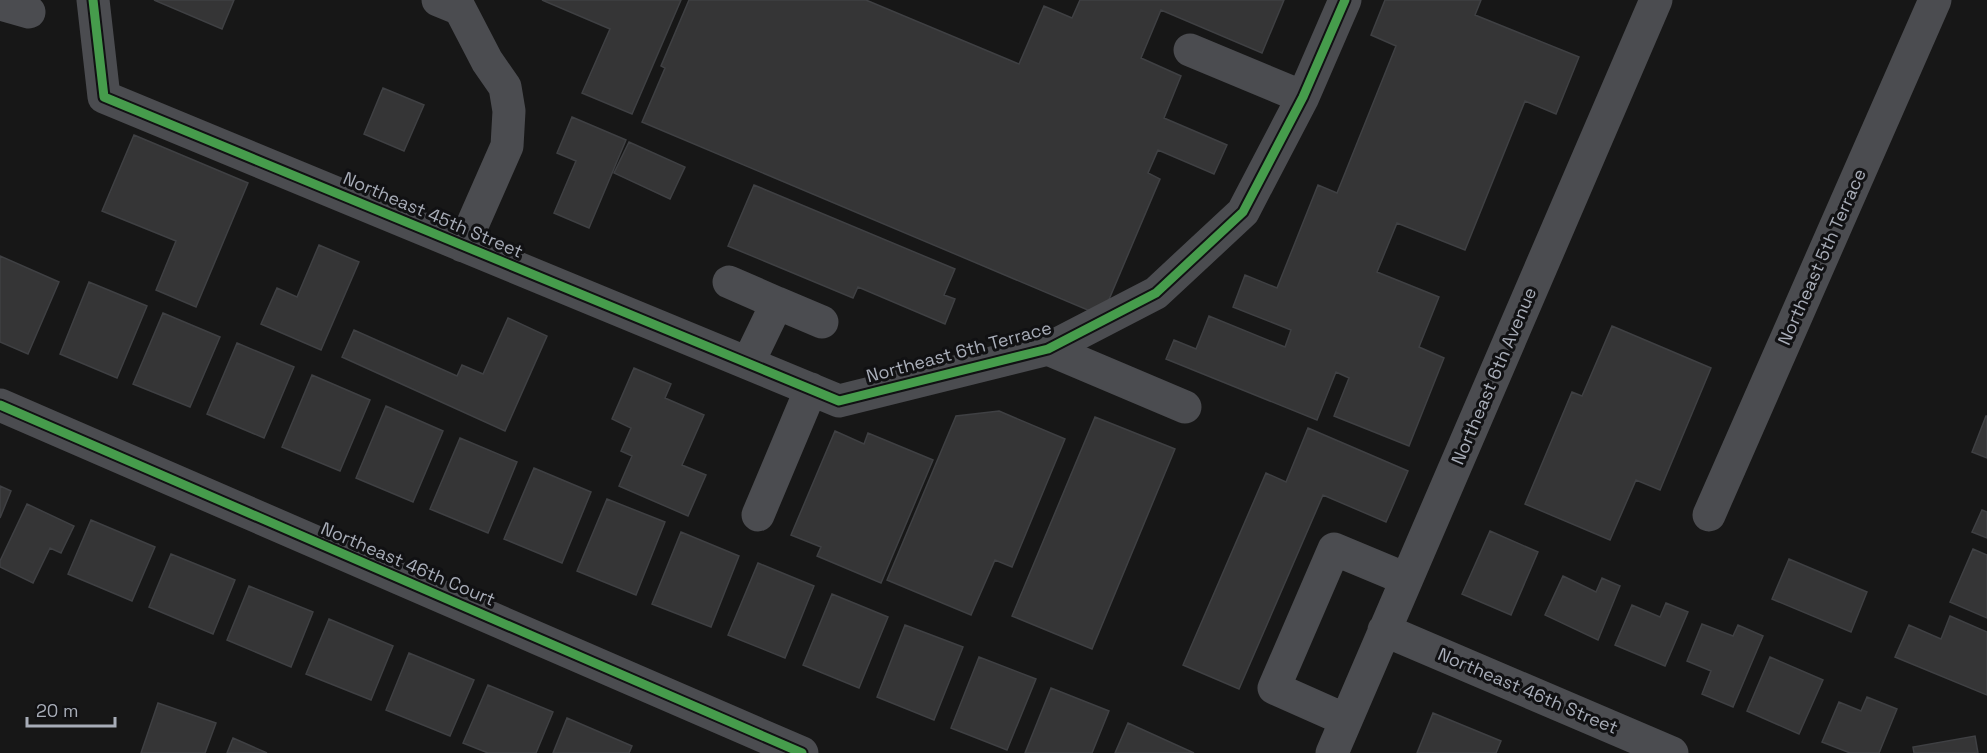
<svg xmlns="http://www.w3.org/2000/svg" width="1987" height="753" font-family="'Space Grotesk',sans-serif">
<style>
.building{fill:#353536;stroke:#3f4043;stroke-width:1.5}
.lines{fill:none;stroke-linecap:round;stroke-linejoin:round}
.minor{stroke:#4b4c50;stroke-width:33}
.cycleway-casing{stroke:#111113;stroke-width:13}
.cycleway{stroke:#469c4c;stroke-width:9}
.labels{text-anchor:middle;stroke-width:6;stroke-linejoin:round;paint-order:stroke}
.street-label{font-size:18px;fill:#a8adb8;stroke:#111113}
</style>
<rect width="100%" height="100%" fill="#171717"/>
<!-- building -->
<path class="building" d="M154,0h80l-12,29z
M542,0h139l-49,114 -50,-21 28,-64z
M689,0h177l153,64 25,-58 28,12 8,-18h204l-22,53 -101,-43 -20,48 40,18 -17,42 63,27 -13,29 -56,-24 -10,23 12,6 -58,137 -460,-194 23,-54 -4,-2z
M1385,0h96l-6,15 104,42 -23,57 -31,-13 -60,149 -68,-27 -20,49 62,25 -20,50 25,11 -35,88 -75,-30 15,-38 -13,-6 -19,48 -151,-61 8,-19 22,9 13,-33 76,31 6,-17 -58,-23 12,-32 32,13 41,-103 19,8 59,-147 -25,-11z
M383,88l41,17 -20,46 -40,-17z
M572,117l54,23 -37,88 -35,-15 22,-52 -19,-8z
M134,135l114,48 -52,124 -40,-17 20,-49 -74,-30z
M629,142l56,25 -15,32 -56,-26z
M754,185l201,84 -11,26 11,4 -10,25 -87,-37 -5,11 -125,-52z
M319,245l40,17 -38,88 -60,-26 16,-36 20,9z
M0,256l59,26 -31,72 -28,-12z
M89,282l58,24 -30,72 -57,-24z
M163,313l57,24 -30,70 -57,-23z
M508,318l39,18 -42,95 -163,-74 12,-27 103,46 5,-11 21,9z
M1612,326l99,42 -51,122 -24,-10 -26,60 -85,-36 47,-112 10,4z
M237,343l57,24 -30,71 -57,-24z
M634,368l37,16 -6,14 39,17 -22,50 24,10 -18,41 -69,-30 13,-30 -11,-5 10,-23 -19,-9z
M312,375l58,25 -30,71 -58,-24z
M386,406l57,25 -30,71 -57,-24z
M999,411l66,28 -53,128 -17,-7 -24,55 -84,-35 69,-164z
M1986,416h1v42l-15,-6z
M1095,417l80,32 -83,200 -80,-33z
M1308,428l100,43 -22,51 -63,-27 -84,194 -56,-24 83,-192 20,9z
M835,431l29,13 4,-11 65,27 -52,123 -64,-27 4,-9 -30,-12z
M460,438l57,24 -29,71 -58,-24z
M534,468l57,24 -29,71 -58,-24z
M0,486l11,5 -11,27z
M607,499l58,23 -29,73 -59,-24z
M27,504l47,22 -13,27 -11,-5 -17,35 -33,-16v-6z
M1982,510l5,2v26l-15,-6z
M91,520l64,27 -23,54 -64,-27z
M1490,531l48,21 -27,63 -49,-21z
M681,532l58,24 -28,71 -59,-23z
M1973,549l14,6v63l-37,-16z
M171,554l64,26 -22,54 -64,-27z
M1789,559l78,33 -16,40 -79,-33z
M758,563l56,23 -29,72 -57,-23z
M1563,576l33,16 6,-14 18,8 -22,54 -53,-25z
M249,586l64,26 -22,55 -64,-27z
M832,594l56,23 -29,71 -56,-23z
M1666,603l22,9 -23,54 -50,-21 17,-40 28,12z
M1950,616l37,16v63l-92,-38 14,-32 32,14z
M329,619l64,27 -22,54 -65,-26z
M1702,624l31,12 5,-11 25,11 -30,71 -31,-13 9,-23 -24,-10z
M905,625l58,22 -29,73 -57,-23z
M409,653l65,27 -24,56 -64,-26z
M979,657l57,22 -29,71 -56,-22z
M1770,657l53,23 -24,54 -52,-23z
M488,685l65,27 -17,41h-48l-25,-10z
M1051,688l58,23 -17,42h-67z
M1867,697l30,12 -18,44h-29l-28,-11 17,-40 22,9z
M158,703l58,20 -11,30h-64z
M1433,713l68,28 -5,12h-79z
M567,718l65,28 -3,7h-76z
M1128,723l66,30h-79z
M1975,736l3,17h-64l-1,-6z
M233,738l34,15h-40z"/>
<g class="lines">
<!-- minor -->
<path class="minor" d="M93,0l11,97 735,304 209,-52 108,-56 87,-81 60,-115 42,-97
M438,0l22,9 27,52 18,26 4,24 -2,35 -44,100
M0,4l29,8
M1190,50l113,47
M729,282l48,21
M1048,349l137,58
M748,363l29,-60 45,19
M0,405l802,348
M758,515l53,-126
M1709,515l226,-515
M1384,630l288,123
M1346,720l-72,-32 60,-139 72,30
M1332,753l324,-753"/>
<!-- cycleway casing -->
<g class="cycleway-casing">
<path id="cycleway" d="M93,0l11,97 735,304 209,-52 108,-56 87,-81 60,-115 42,-97
M0,405l802,348"/>
</g>
<!-- cycleway -->
<use href="#cycleway" class="cycleway"/>
</g>
<g class="labels">
<!-- street labels -->
<g class="street-label">
<text transform="translate(433 215) rotate(23)" y="6">Northeast 45th Street</text>
<text transform="translate(1822 257) rotate(-66)" y="6">Northeast 5th Terrace</text>
<text transform="translate(959 352) rotate(-15)" y="6">Northeast 6th Terrace</text>
<text transform="translate(1494 376) rotate(-67)" y="6">Northeast 6th Avenue</text>
<text transform="translate(408 564) rotate(23)" y="6">Northeast 46th Court</text>
<text transform="translate(1528 691) rotate(23)" y="6">Northeast 46th Street</text>
</g>
</g>
<!-- scale -->
<path d="M27 717v9h88v-9" fill="none" stroke="#a8adb8" stroke-width="3"/>
<text x="36" y="717" font-size="18" fill="#a8adb8" stroke="#111113" stroke-width="4.5" paint-order="stroke">20 m</text>
</svg>
